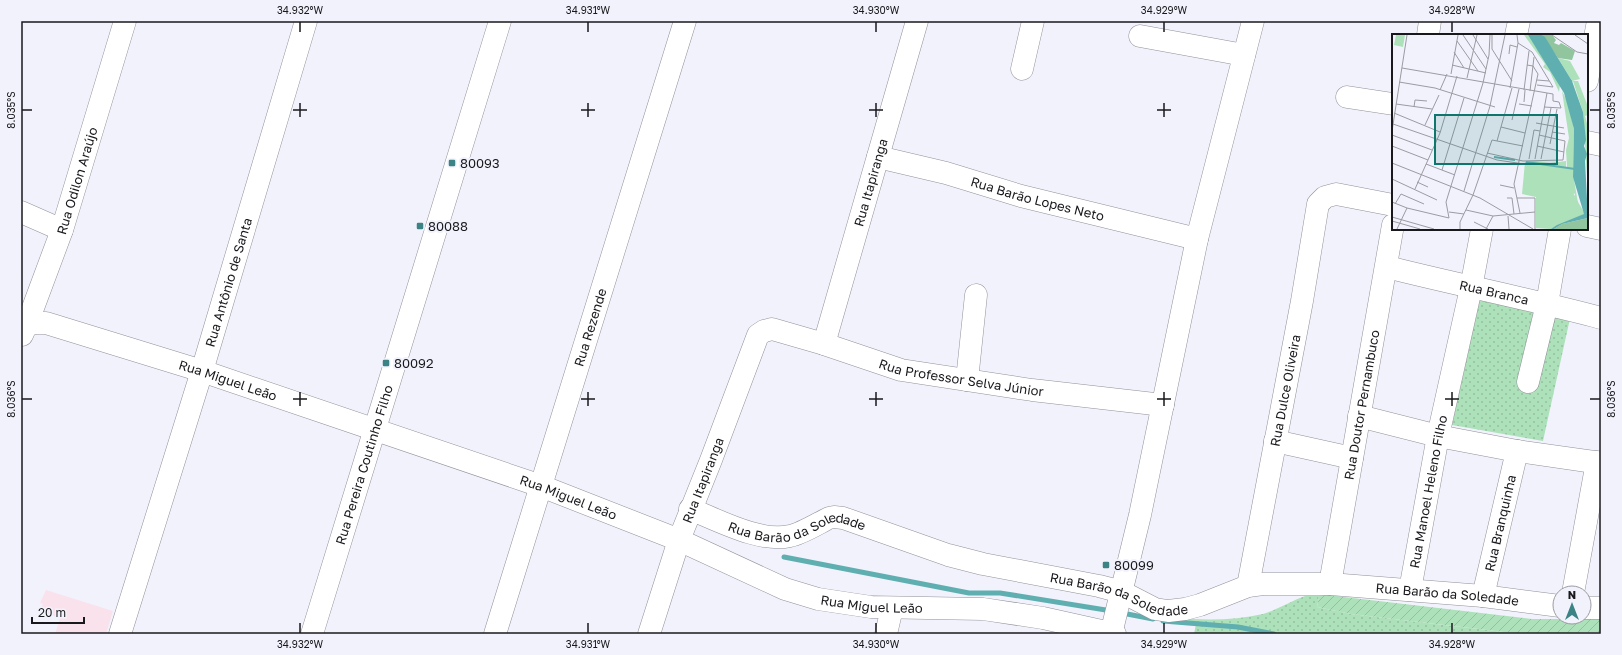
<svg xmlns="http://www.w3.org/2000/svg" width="1622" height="655" font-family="'Golos Text',sans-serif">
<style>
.education{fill:#fae2ec}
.grass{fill:url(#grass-dots)}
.garden{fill:url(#garden-furrows)}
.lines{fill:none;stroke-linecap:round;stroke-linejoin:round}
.stream{stroke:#5fafb1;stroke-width:5}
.minor-casing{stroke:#91919a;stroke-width:23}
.minor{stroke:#fff;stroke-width:22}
.ticks{fill:none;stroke:#19191d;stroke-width:1.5}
.poi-dot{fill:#3b8385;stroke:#f2f2fc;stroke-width:1.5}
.labels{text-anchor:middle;stroke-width:4;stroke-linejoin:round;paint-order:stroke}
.poi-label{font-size:13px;fill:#19191d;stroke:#f2f2fc;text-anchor:start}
.street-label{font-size:13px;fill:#19191d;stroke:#f2f2fc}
.inset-river{fill:none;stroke:#5fafb1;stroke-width:2}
.inset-road{fill:none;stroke:#9b9ba3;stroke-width:1}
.view{fill:#0f766e;fill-opacity:0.15;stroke:#0f766e;stroke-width:2}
.inset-edge{fill:none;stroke:#19191d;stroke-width:2}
.neatline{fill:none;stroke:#19191d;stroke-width:1.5}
.ticks-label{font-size:10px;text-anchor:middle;fill:#19191d}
</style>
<defs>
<pattern id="grass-dots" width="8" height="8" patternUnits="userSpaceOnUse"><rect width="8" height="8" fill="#ade1b9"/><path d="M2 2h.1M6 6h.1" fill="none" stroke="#94c09f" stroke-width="1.8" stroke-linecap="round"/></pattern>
<pattern id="garden-furrows" width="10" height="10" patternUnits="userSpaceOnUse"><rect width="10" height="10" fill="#ade1b9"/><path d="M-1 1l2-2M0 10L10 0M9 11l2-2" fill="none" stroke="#94c09f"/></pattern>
</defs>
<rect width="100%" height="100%" fill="#f2f2fc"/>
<!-- education -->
<path class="education" d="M46,590l67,21 -7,23h-51l5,-16 -20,-7 3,-7 -3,-1z"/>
<!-- grass -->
<path class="grass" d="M1481,292l90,22 -28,127 -91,-16z
M1305,596h14l-2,11 34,7 170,20h-327l2,-10 -26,-2 -35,-7c42,3 86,9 128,-1 14,-4 28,-13 42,-18z"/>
<!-- garden -->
<path class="garden" d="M1327,595l205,24h69v13l-80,2 -170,-20 -34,-7 2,-11z"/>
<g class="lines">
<!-- stream -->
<path class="stream" d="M784,557l185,36h31l112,18
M1122,613l31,6
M1163,621l75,6 36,7"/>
<!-- minor casing -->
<g class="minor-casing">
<g id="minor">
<path d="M1428,35l2,-14"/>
<path d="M1516,35l3,-14"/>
<path d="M1140,36l104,19"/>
<path d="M1022,69l11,-48"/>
<path d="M1587,81l11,-60"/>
<path d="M1347,97l46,7"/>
<path d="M1587,142l14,3"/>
<path id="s1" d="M878,157l68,16 75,23 176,43"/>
<path d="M21,212l41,18"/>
<path d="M1587,226l14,3"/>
<path id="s2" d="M1387,267c71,18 143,32 214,51"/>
<path id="s3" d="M21,326l15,-3h10l156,48 339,115 138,54 106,49 33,10 53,8 112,2 60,9 72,16"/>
<path id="s4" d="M22,335l5,-11 35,-94 63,-209"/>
<path id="s5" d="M824,344l93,-323"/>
<path d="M967,380l9,-85"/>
<path d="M1528,382l19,-78 13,-75"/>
<path d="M1359,416l79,20 79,15 84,12"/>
<path d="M1275,441l77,17"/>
<path id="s6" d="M690,509c28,11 70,34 100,27 11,-2 27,-12 39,-18l5,-1 9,1 105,37 35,9 116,22 23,6 33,17 13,2 17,-2 15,-4 48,-19 15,-2h67l153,12 77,10"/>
<path id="s7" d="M1330,584l63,-359"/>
<path id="s8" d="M1248,586l54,-285 16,-97 7,-7 11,-3 57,11"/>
<path id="s9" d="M1410,590l28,-154 33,-148 11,-59"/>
<path d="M1573,593l24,-131"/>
<path id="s10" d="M1483,596l34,-145"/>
<path d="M1584,608h17"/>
<path id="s11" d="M120,634l82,-263 104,-350"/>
<path id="s12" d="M312,634l188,-613"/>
<path id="s13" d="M495,634l190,-613"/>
<path id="s14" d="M649,634l30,-94 32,-80 47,-125 6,-4 8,-2 52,15 77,26 131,20 131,15"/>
<path d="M886,634l6,-26"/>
<path d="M1111,634l29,-119 57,-276 56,-218"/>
</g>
</g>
<!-- minor -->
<use href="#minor" class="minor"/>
</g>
<!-- ticks -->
<path class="ticks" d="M300,22v10M588,22v10M876,22v10M1164,22v10M1452,22v10M300,103v14M588,103v14M876,103v14M1164,103v14M22,110h10M293,110h14M581,110h14M869,110h14M1157,110h14M1590,110h10M300,392v14M588,392v14M876,392v14M1164,392v14M1452,392v14M22,399h10M293,399h14M581,399h14M869,399h14M1157,399h14M1445,399h14M1590,399h10M300,623v10M588,623v10M876,623v10M1164,623v10M1452,623v10"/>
<!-- markers -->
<g class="poi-dot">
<rect x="448" y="159" width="8" height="8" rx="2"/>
<rect x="416" y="222" width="8" height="8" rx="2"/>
<rect x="382" y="359" width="8" height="8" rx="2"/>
<rect x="1102" y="561" width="8" height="8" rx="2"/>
</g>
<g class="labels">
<!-- poi labels -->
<g class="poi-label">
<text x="460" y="168">80093</text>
<text x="428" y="231">80088</text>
<text x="394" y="368">80092</text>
<text x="1114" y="570">80099</text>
</g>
<!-- street labels -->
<g class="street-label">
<text dy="5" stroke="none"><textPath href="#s4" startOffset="164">Rua Odilon Araújo</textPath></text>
<text dy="5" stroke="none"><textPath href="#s5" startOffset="168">Rua Itapiranga</textPath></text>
<text dy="5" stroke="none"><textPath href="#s1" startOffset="165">Rua Barão Lopes Neto</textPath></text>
<text dy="5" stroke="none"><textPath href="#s11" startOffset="368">Rua Antônio de Santa</textPath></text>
<text dy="5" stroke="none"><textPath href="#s2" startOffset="110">Rua Branca</textPath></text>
<text dy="5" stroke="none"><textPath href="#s13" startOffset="321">Rua Rezende</textPath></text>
<text dy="5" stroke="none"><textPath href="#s14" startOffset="530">Rua Professor Selva Júnior</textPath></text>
<text dy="5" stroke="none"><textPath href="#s3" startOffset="216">Rua Miguel Leão</textPath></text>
<text dy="5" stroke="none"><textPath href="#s8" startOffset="199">Rua Dulce Oliveira</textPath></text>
<text dy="5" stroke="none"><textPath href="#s7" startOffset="182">Rua Doutor Pernambuco</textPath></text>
<text dy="5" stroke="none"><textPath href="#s12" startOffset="177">Rua Pereira Coutinho Filho</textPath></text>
<text dy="5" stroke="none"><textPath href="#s14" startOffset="163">Rua Itapiranga</textPath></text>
<text dy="5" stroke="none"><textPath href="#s9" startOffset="100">Rua Manoel Heleno Filho</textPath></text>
<text dy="5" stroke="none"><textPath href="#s3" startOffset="576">Rua Miguel Leão</textPath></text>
<text dy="5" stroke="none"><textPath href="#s10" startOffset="75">Rua Branquinha</textPath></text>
<text dy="5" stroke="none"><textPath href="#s6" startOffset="114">Rua Barão da Soledade</textPath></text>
<text dy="5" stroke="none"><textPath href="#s6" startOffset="450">Rua Barão da Soledade</textPath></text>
<text dy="5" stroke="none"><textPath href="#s6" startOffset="786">Rua Barão da Soledade</textPath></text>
<text dy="5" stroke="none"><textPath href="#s3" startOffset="900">Rua Miguel Leão</textPath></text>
</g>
</g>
<!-- overview -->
<g transform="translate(1392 34)">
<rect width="196" height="196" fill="#f2f2fc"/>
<path d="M166,24l12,3 10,18 -8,2zM142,127l16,2 16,-2v7l4,1 4,26 11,19 -34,15 -15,-1v-31l-14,-3 3,-32z" fill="#ade1b9"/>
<path d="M150,1h10l4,5 -2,3 5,2 2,-2 14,8 -3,9 -14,-2zM196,184v11h-34l8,-5z" fill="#91c59d"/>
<path d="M132,1h4l24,36 8,14 -1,7 -9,-20 -7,-5 2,-3zM181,47h5l9,23 1,11 -3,1 3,11v64l-5,-79zM170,57l6,12 6,26 -1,45 5,29 -5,-3 2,-6 -5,-3 -2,-8 -2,-33 3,-12z" fill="#ade1b9"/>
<path d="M4,1h9l-2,12 -9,-2zM163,135l8,6 -1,20 -3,6 -7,2 -5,-2 -5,-8 2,-23zM159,138h3v4l1,-4 6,3 -1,21v-19l-12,-1 -2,19 1,-20zM133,137h12v21h-12z" fill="#ade1b9" fill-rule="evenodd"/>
<path d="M136,1h14l3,2 27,44 11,31 3,28 -2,6 3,8 -2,7 3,57 -26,6 -8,5h-3l6,-4 27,-11 -11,-37 1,-48 -10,-36z" fill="#5fafb1"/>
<path class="inset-river" d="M169,53l11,-6M102,123l21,3M134,128l49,7"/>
<path class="inset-road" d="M71,1l23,34M81,1l15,24M100,1v14l20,32M160,1l25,17 11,2M183,1l13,9M65,7l21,30M126,9l14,9 21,35M62,18l10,16M117,20l1,-9 7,2M60,31l34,8M10,34l151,26v7l6,1 2,6 -17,-1M59,40l7,-39M75,44l10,-43M145,46l12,1M7,48l36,6 60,19M145,51l16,2M118,54l8,-45 -1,-8M48,56l7,-16M132,56l5,-39M138,57l4,-34M132,68l1,-12M4,70l36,5M127,70l13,2M22,73l1,-7 12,1M2,79l46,19M120,86l7,-31M144,89l28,5M1,90l104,36 27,4M33,91l14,-30M109,93l24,6M0,97l15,-96M160,98l13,2M0,101l40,15M105,107l15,-53M158,110l7,-35M0,112l36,14M145,112l27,6M95,119l36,8 40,-1 2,-19 -26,-6M137,125l5,-29 6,1M143,125l12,-66M149,125l10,-51M0,129l88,35 53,31M34,130l29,11M50,136l22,-72M0,145l45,21M25,148l11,5M108,151l14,3M23,155l25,-56 17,-57M72,157l26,-85 15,-71M115,164h5l2,16M125,164h18v31M0,168l15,6 42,10 -3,-16 37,-119 6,-28 1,-20M3,170l6,-10 23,10M74,176l27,6 42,-4M57,178l15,2M128,179l-6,-29 24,-110 -5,-8 -6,-1M116,182l1,13M0,183l42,12M0,187l28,8M82,188l14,7M5,195l10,-21M68,195v-7l13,-27 19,-55 31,6M94,195l7,-13"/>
<path class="view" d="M43,81h122v49h-122z"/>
<rect width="196" height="196" class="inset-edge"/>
</g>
<!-- border -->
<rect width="1622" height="655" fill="none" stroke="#f2f2fc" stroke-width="44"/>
<!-- north arrow -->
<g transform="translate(1572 605)"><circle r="19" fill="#f2f2fc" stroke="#9b9ba3"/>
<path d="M0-3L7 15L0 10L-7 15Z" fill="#3b8385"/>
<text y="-6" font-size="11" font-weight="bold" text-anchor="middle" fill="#19191d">N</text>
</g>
<!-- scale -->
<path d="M32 617v6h52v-6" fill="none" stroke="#19191d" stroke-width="2"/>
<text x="38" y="617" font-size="12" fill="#19191d" stroke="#f2f2fc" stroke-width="3" paint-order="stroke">20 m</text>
<rect x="22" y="22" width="1578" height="611" class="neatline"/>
<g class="ticks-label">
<text x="300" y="14">34.932°W</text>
<text x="588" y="14">34.931°W</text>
<text x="876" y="14">34.930°W</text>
<text x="1164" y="14">34.929°W</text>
<text x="1452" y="14">34.928°W</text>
<text transform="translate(11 110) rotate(-90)" y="4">8.035°S</text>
<text transform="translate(1611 110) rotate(-90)" y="4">8.035°S</text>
<text transform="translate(11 399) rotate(-90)" y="4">8.036°S</text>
<text transform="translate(1611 399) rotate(-90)" y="4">8.036°S</text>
<text x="300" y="648">34.932°W</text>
<text x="588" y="648">34.931°W</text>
<text x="876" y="648">34.930°W</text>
<text x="1164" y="648">34.929°W</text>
<text x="1452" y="648">34.928°W</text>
</g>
</svg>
